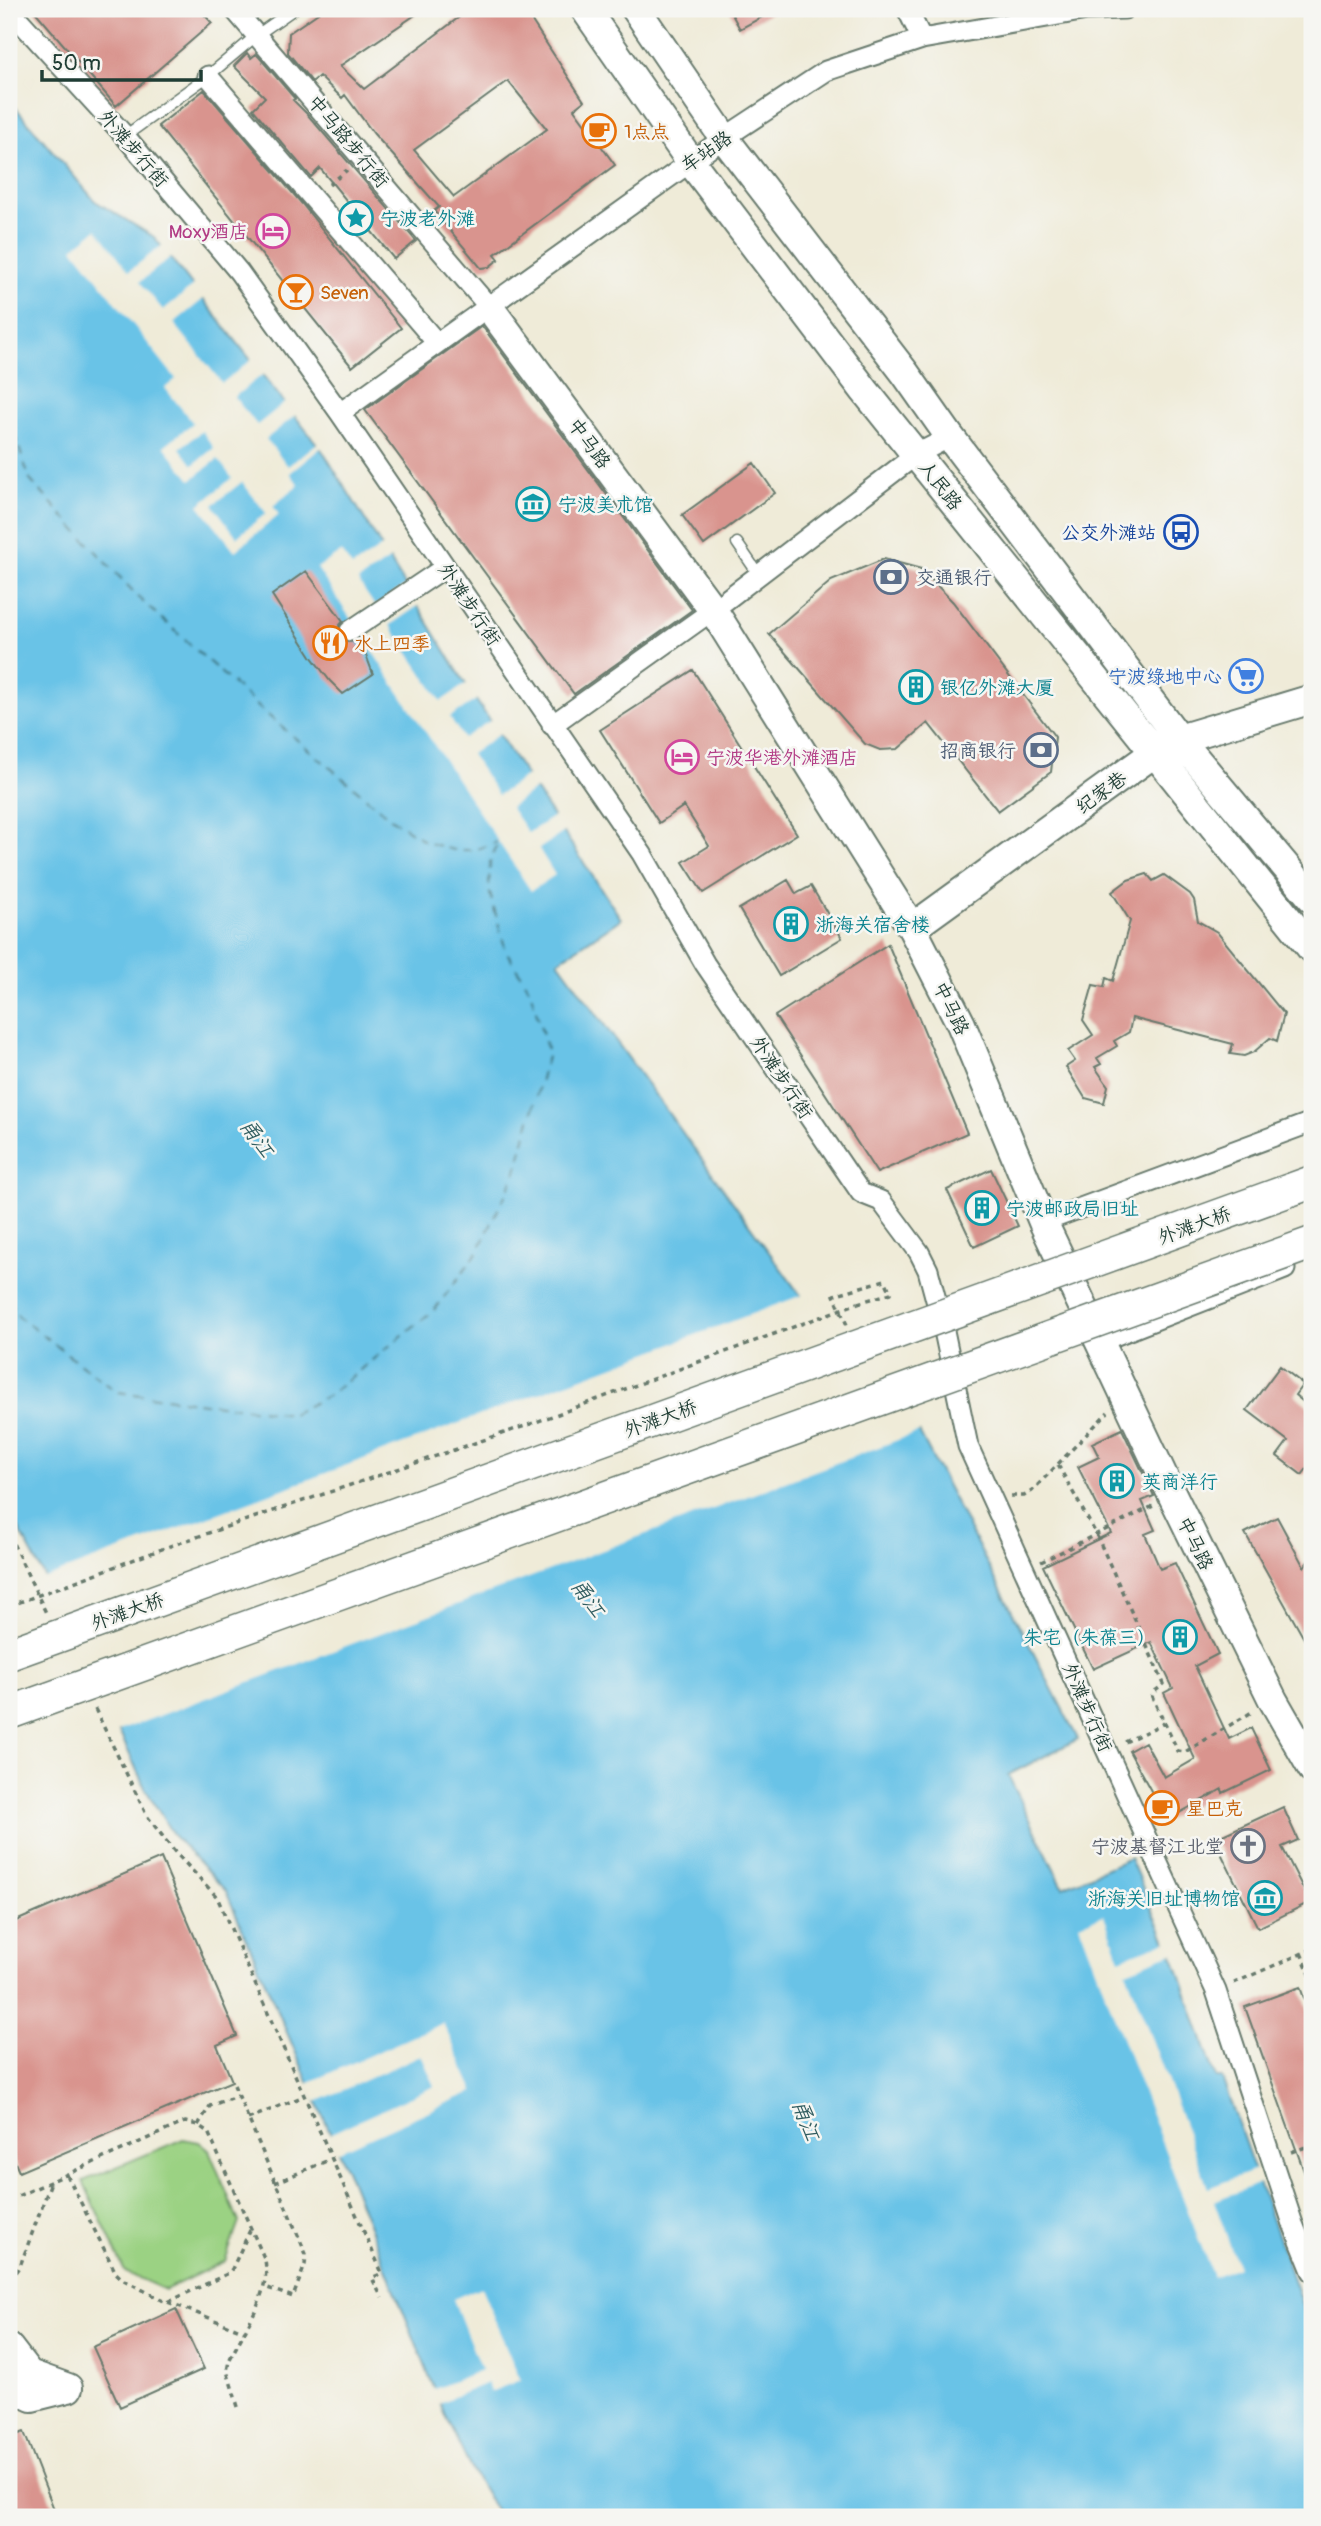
<svg xmlns="http://www.w3.org/2000/svg" width="1321" height="2526" font-family="Pangolin,'LXGW WenKai TC',sans-serif">
<style>
.green{fill:#9bd283;stroke:#5d885c;stroke-width:2}
.water{fill:#69c3e7;stroke:#44808e;stroke-width:2}
.pier{fill:#efebd8;fill-rule:evenodd}
.lines{fill:none;stroke-linecap:round;stroke-linejoin:round}
.ferry{stroke:#325e61;stroke-width:2;stroke-dasharray:9 7;stroke-linecap:butt}
.building{fill:#d9948e;fill-rule:evenodd}
.lane-casing{stroke:#687a6d;stroke-width:13}
.street-casing{stroke:#687a6d;stroke-width:23}
.secondary-casing{stroke:#687a6d;stroke-width:32}
.path{stroke:#687a6d;stroke-width:3.5;stroke-dasharray:5 5;stroke-linecap:butt}
.lane{stroke:#fff;stroke-width:10}
.street{stroke:#fff;stroke-width:19}
.secondary{stroke:#fff;stroke-width:28}
.primary-bridge-casing{stroke:#687a6d;stroke-width:35;stroke-linecap:butt}
.path-bridge{stroke:#687a6d;stroke-width:3.5;stroke-dasharray:5 5;stroke-linecap:butt}
.primary-bridge{stroke:#fff;stroke-width:32}
.labels{text-anchor:middle;stroke-width:5;stroke-linejoin:round;paint-order:stroke}
.food-label{font-size:19px;fill:#c56008;stroke:#f6f6f2;text-anchor:start}
.street-label{font-size:19px;fill:#1f3d34;stroke:#f6f6f2}
.culture-label{font-size:19px;fill:#0d838f;stroke:#f6f6f2;text-anchor:start}
.hotel-label{font-size:19px;fill:#b23c85;stroke:#f6f6f2;text-anchor:end}
.transit-label{font-size:19px;fill:#164399;stroke:#f6f6f2;text-anchor:end}
.service-label{font-size:19px;fill:#4e5e75;stroke:#f6f6f2;text-anchor:start}
.shop-label{font-size:19px;fill:#366cbe;stroke:#f6f6f2;text-anchor:end}
.worship-label{font-size:19px;fill:#5b616d;stroke:#f6f6f2;text-anchor:end}
.water-label{font-size:21px;font-style:italic;fill:#325e61;stroke:#f6f6f2}
</style>
<rect width="100%" height="100%" fill="#f6f6f2"/>
<filter id="ink" filterUnits="userSpaceOnUse"><feTurbulence type="fractalNoise" baseFrequency=".0143" numOctaves="2"/><feDisplacementMap in="SourceGraphic" scale="14" xChannelSelector="R" yChannelSelector="G"/><feConvolveMatrix kernelMatrix="1 2 1 2 8 2 1 2 1" color-interpolation-filters="sRGB"/></filter>
<filter id="wash" filterUnits="userSpaceOnUse"><feTurbulence type="fractalNoise" baseFrequency=".00686" numOctaves="4" result="noise"/><feDisplacementMap in="SourceGraphic" scale="28" xChannelSelector="R" yChannelSelector="G"/><feGaussianBlur stdDeviation="1.57" result="paint"/><feColorMatrix in="noise" values="0 0 0 0 0 0 0 0 0 0 0 0 0 0 0 0 0 1.4 0 .05"/><feComposite in="paint" operator="in"/></filter>
<g filter="url(#wash)">
<rect width="100%" height="100%" fill="#efebd8"/>
<!-- green -->
<path class="green" d="M183,2139l16,3 10,8 30,72 -14,39 -60,29 -40,-18 -42,-91z"/>
<!-- water -->
<path class="water" d="M9,100l86,101 59,36 170,216 146,238 151,228 -63,42 240,331 118,134 162,313 -70,36 55,112 67,-29 49,113 37,107h6l90,255v184h-813l-27,-46 -27,-56 -94,-234 -125,-290 -53,-56 -28,-47 -69,-151 -67,-127z"/>
<!-- pier -->
<path class="pier" d="M97,229l32,42 35,-27 9,11 -33,27 23,28 33,-26 10,13 -32,26 48,60 32,-25 11,15 -31,24 23,28 30,-24 10,13 -31,25 22,27 31,-24 4,4 -33,27 9,12 -26,21 6,9 -44,36 -36,-46 33,-27 -14,-19 -27,21 -27,-34 29,-23 -28,-35 11,-9 -103,-131zM202,431l12,17 -21,17 -13,-17zM242,482l24,31 -29,24 -24,-32z
M385,545l7,13 -34,23 17,25 33,-22 13,20 -31,21 51,76 28,-19 10,16 -29,19 13,21 30,-19 9,13 -31,22 27,41 32,-21 8,13 -28,20 18,26 28,-18 11,15 -28,19 16,26 -24,16 -214,-323 24,-16 11,15z
M805,1294l113,129 4,8 -806,301 -43,-93 -31,-60z
M1104,1915l16,44 50,-19 5,12 -49,19 82,217 50,-19 5,13 -49,19 24,66 -25,10 -134,-353z
M443,2023l31,68 -137,61 -8,-18 106,-48 -14,-31 -105,47 -9,-19z
M481,2287l39,93 -30,12 -3,-9 -50,21 -5,-14 49,-20 -28,-71z"/>
<g class="lines">
<!-- ferry -->
<path class="ferry" d="M9,418l21,62 110,119 124,113 125,105 37,25 27,8h21l23,-8
M9,1300l10,17 98,75 175,22 37,-19 106,-86 42,-56 38,-78 33,-122 -18,-63 -24,-39 -17,-61 1,-28 8,-20"/>
</g>
<g id="blocks">
<!-- building -->
<path class="building" d="M33,9h166l13,14 -96,83z
M324,9h100l-84,57 24,23 106,-80h54l60,92 -10,8 41,56 -120,89 4,5 -10,8 -8,1 -47,-57 5,-4 -65,-73 -29,-39 -3,3 -23,-22 -7,6 -24,-29 1,-20zM508,81l39,48 -93,68 -40,-47z
M729,9h48l-37,20z
M247,53l4,5 5,-4 3,3 36,42 -2,1 14,14 109,127 -22,18 -74,-91 -9,9 -58,-68 12,-12 -31,-31z
M204,90l98,114 99,124 -49,39 -194,-241z
M482,326l210,284 -118,84 -209,-284z
M754,463l21,30 -71,52 -22,-30z
M884,559l37,10 32,33 102,135 -4,35 -53,39 -70,-88 -30,26 -18,1 -15,-6 -96,-110 62,-53z
M306,571l37,50 -4,5 1,11 5,5 12,-1 9,14 7,19 -30,20 -13,-13 -19,-25 -39,-61z
M693,670l104,164 -94,59 -20,-31 26,-16 -25,-40 -25,17 -59,-93z
M1147,874l6,7 11,-6 26,19 4,6 4,21 19,11 67,82 -7,27 -7,-3 -16,14 -10,4 -14,-2 3,-10 -101,-26 -3,14 -15,9 3,5 -20,12 4,6 -6,3 13,19 -4,17 -19,-5 -19,-31 9,-6 -7,-10 25,-16 -10,-15 10,-35 11,2 2,-9 7,3 17,-60 -18,-29 16,-12z
M788,880l8,14 15,-8 31,52 -63,38 -40,-67z
M888,944l79,189 -90,40 -102,-157z
M991,1169l27,57 -44,21 -27,-57z
M1280,1366l23,18 -8,11 17,14v53l-10,13 -25,-19 11,-15 -41,-31z
M1122,1429l32,67 -12,5 13,29 -10,4 15,35 15,-6 43,91 -23,12 34,73 22,-11 20,42 -48,23 -1,-4 -55,31 -38,-69 16,-9 19,35 31,-18 -31,-66 9,-5 -22,-46 -58,27 -50,-103 68,-33 -33,-66 21,-10 -7,-14z
M1277,1517l27,50 8,-11v97l-67,-120z
M1283,1807l15,33 -16,7 28,55 -52,26 -44,-89z
M161,1858l76,178 -20,9 15,36 -213,91 -10,-24v-224z
M1300,1987l12,33v168h-2l-65,-181z
M176,2309l28,60 -84,38 -27,-60z
M24,2432l33,85h-48v-79z"/>
</g>
</g>
<g filter="url(#ink)">
<use href="#blocks" fill-opacity="0" stroke="#687a6d" stroke-width="2"/>
<g class="lines">
<!-- lane casing -->
<g class="lane-casing">
<path id="lane" d="M125,136l83,-60 49,-41 37,-26
M737,543l22,32"/>
</g>
<!-- street casing -->
<g class="street-casing">
<path id="street" d="M9,9l116,127 114,136 101,141 302,441 63,110 156,229 20,8 38,51 9,18 15,56 25,120 248,545 77,233 19,47
M234,9l255,298
M907,9l15,30
M208,76l229,267
M340,413l384,-275 102,-67 96,-32 165,-29 37,-1
M350,631l94,-63
M552,725l161,-115 204,-156 33,-17
M1043,1222l269,-100
M1101,1341l184,-72"/>
</g>
<!-- secondary casing -->
<g class="secondary-casing">
<path id="secondary" d="M585,9l106,153 174,229 447,558
M636,9l88,129 181,235 45,64 229,302 133,159
M489,307l224,303 199,318 49,96 82,198 121,256 109,222 39,68
M912,928l242,-175 25,-14 133,-40
M9,2348l20,26 39,14
M9,2386l23,11 36,-9"/>
</g>
<!-- path -->
<path class="path" d="M329,185l18,-15
M847,1325l-13,-30 51,-15 6,13 -33,10
M1058,1465l38,69 68,150 -10,8 -2,5 26,54 7,1 67,-40
M1011,1496h13l8,-5 76,-79
M9,1535l38,80
M1041,1562l112,-56
M95,1709l52,107 27,35 43,46 165,376 -10,5 10,20
M1125,1742l39,-19
M1301,1953l11,26
M1234,1983l78,-34
M234,2085l72,169 -1,11 -12,32 -28,-10
M248,2119l56,-23
M198,2125l12,-19 28,-11
M1291,2152l21,-7
M67,2175l49,98 6,6 40,21 6,2 59,-28 5,-5 19,-41
M275,2183l56,-24
M9,2200l176,-78 13,3 10,7 57,128c6,33 -22,72 -36,101l-2,10 12,39
M9,2280l11,-14 31,-84
M168,2302l75,29"/>
<!-- lane -->
<use href="#lane" class="lane"/>
<!-- street -->
<use href="#street" class="street"/>
<!-- secondary -->
<use href="#secondary" class="secondary"/>
<!-- primary-bridge casing -->
<g class="primary-bridge-casing">
<path id="primary-bridge" d="M9,1654l1303,-472
M9,1713l1303,-470"/>
</g>
<!-- path-bridge -->
<path class="path-bridge" d="M9,1606l161,-60 358,-121 330,-122"/>
<!-- primary-bridge -->
<use href="#primary-bridge" class="primary-bridge"/>
</g>
</g>
<!-- icons -->
<defs>
<g id="cafe-ring" transform="scale(1.75)"><circle r="9.5" fill="#f6f6f2" stroke="#e8710a" stroke-width="1.5"/><path d="M-5.5-4.5H6V0H3Q3 3.5 0 3.5H-2.5Q-5.5 3.5-5.5 0ZM3-3.2v2h1.7v-2ZM-6 4.5H4V6H-6Z" fill="#e8710a"/></g>
<g id="sight-ring" transform="scale(1.75)"><circle r="9.5" fill="#f6f6f2" stroke="#0f9aa8" stroke-width="1.5"/><path d="M0-6L1.8-2.2L6-1.7L2.9 1.2L3.7 5.4L0 3.3L-3.7 5.4L-2.9 1.2L-6-1.7L-1.8-2.2Z" fill="#0f9aa8"/></g>
<g id="hotel-ring" transform="scale(1.75)"><circle r="9.5" fill="#f6f6f2" stroke="#d1479c" stroke-width="1.5"/><path d="M-6-4.5h1.5V1H6V5H4.5V3h-9V5H-6ZM-4 0a1.8 1.8 0 1 1 3.6 0ZM.5 0V-2.5h3Q6-2.5 6 0Z" fill="#d1479c"/></g>
<g id="bar-ring" transform="scale(1.75)"><circle r="9.5" fill="#f6f6f2" stroke="#e8710a" stroke-width="1.5"/><path d="M-6-5H6L.8 .8V4.5H3.5V6h-7V4.5H-.8V.8Z" fill="#e8710a"/></g>
<g id="museum-ring" transform="scale(1.75)"><circle r="9.5" fill="#f6f6f2" stroke="#0f9aa8" stroke-width="1.5"/><path d="M0-6L6-3V-2H-6V-3ZM-5-1h2V3h-2ZM-1-1h2V3h-2ZM3-1h2V3H3ZM-6 4H6V6H-6Z" fill="#0f9aa8"/></g>
<g id="bus-ring" transform="scale(1.75)"><circle r="9.5" fill="#f6f6f2" stroke="#1a4fb4" stroke-width="1.5"/><path d="M-5-6H5V4H4V6H2V4H-2V6H-4V4H-5ZM-3.5-4V0h7V-4ZM-3.5 1.2v1.5H-2V1.2ZM2 1.2v1.5H3.5V1.2Z" fill="#1a4fb4"/></g>
<g id="bank-ring" transform="scale(1.75)"><circle r="9.5" fill="#f6f6f2" stroke="#5c6f8a" stroke-width="1.5"/><path d="M-6-4H6V4H-6ZM0-2.3a2.3 2.3 0 1 0 0 4.6a2.3 2.3 0 1 0 0-4.6Z" fill="#5c6f8a"/></g>
<g id="restaurant-ring" transform="scale(1.75)"><circle r="9.5" fill="#f6f6f2" stroke="#e8710a" stroke-width="1.5"/><path d="M-5-6h1v4h1v-4h1v4h1v-4h1v5L-1.5 .5V6h-2V.5L-5-1ZM5-6V6H3V1.5H1.5Q1.5-4 5-6Z" fill="#e8710a"/></g>
<g id="supermarket-ring" transform="scale(1.75)"><circle r="9.5" fill="#f6f6f2" stroke="#3f7fe0" stroke-width="1.5"/><path d="M-6-5.5h2.5l.6 2H6L4.5 2H-2.5L-4.4-4H-6ZM-1.5 3.2a1.3 1.3 0 1 0 .1 0ZM3 3.2a1.3 1.3 0 1 0 .1 0Z" fill="#3f7fe0"/></g>
<g id="building-ring" transform="scale(1.75)"><circle r="9.5" fill="#f6f6f2" stroke="#0f9aa8" stroke-width="1.5"/><path d="M-4-6H4V6H1V3H-1V6H-4ZM-2.5-4.3h1.7v1.8h-1.7ZM.8-4.3h1.7v1.8H.8ZM-2.5-1h1.7V.8h-1.7ZM.8-1h1.7V.8H.8Z" fill="#0f9aa8"/></g>
<g id="church-ring" transform="scale(1.75)"><circle r="9.5" fill="#f6f6f2" stroke="#6b7280" stroke-width="1.5"/><path d="M-1.2-6h2.4v3.5h3.3v2.4h-3.3V6h-2.4V-.1h-3.3v-2.4h3.3Z" fill="#6b7280"/></g>
</defs>
<g fill-rule="evenodd">
<use href="#cafe-ring" x="599" y="131"/>
<use href="#sight-ring" x="356" y="218"/>
<use href="#hotel-ring" x="273" y="231"/>
<use href="#bar-ring" x="296" y="292"/>
<use href="#museum-ring" x="533" y="504"/>
<use href="#bus-ring" x="1181" y="532"/>
<use href="#bank-ring" x="891" y="577"/>
<use href="#restaurant-ring" x="330" y="643"/>
<use href="#supermarket-ring" x="1246" y="676"/>
<use href="#building-ring" x="916" y="687"/>
<use href="#bank-ring" x="1041" y="750"/>
<use href="#hotel-ring" x="682" y="757"/>
<use href="#building-ring" x="791" y="924"/>
<use href="#building-ring" x="982" y="1208"/>
<use href="#building-ring" x="1117" y="1481"/>
<use href="#building-ring" x="1180" y="1637"/>
<use href="#cafe-ring" x="1162" y="1808"/>
<use href="#church-ring" x="1248" y="1846"/>
<use href="#museum-ring" x="1265" y="1898"/>
</g>
<g class="labels">
<!-- food labels -->
<g class="food-label">
<text x="624" y="138">1点点</text>
<text x="320" y="299">Seven</text>
<text x="354" y="650">水上四季</text>
<text x="1186" y="1815">星巴克</text>
</g>
<!-- street labels -->
<g class="street-label">
<text transform="translate(349 141) rotate(50)" y="7">中马路步行街</text>
<text transform="translate(134 148) rotate(49)" y="7">外滩步行街</text>
<text transform="translate(706 151) rotate(-35)" y="7">车站路</text>
<text transform="translate(590 443) rotate(54)" y="7">中马路</text>
<text transform="translate(941 485) rotate(52)" y="7">人民路</text>
<text transform="translate(470 604) rotate(56)" y="7">外滩步行街</text>
<text transform="translate(1101 792) rotate(-36)" y="7">纪家巷</text>
<text transform="translate(952 1008) rotate(64)" y="7">中马路</text>
<text transform="translate(782 1077) rotate(56)" y="7">外滩步行街</text>
<text transform="translate(1194 1225) rotate(-20)" y="7">外滩大桥</text>
<text transform="translate(660 1418) rotate(-20)" y="7">外滩大桥</text>
<text transform="translate(1196 1543) rotate(64)" y="7">中马路</text>
<text transform="translate(127 1611) rotate(-20)" y="7">外滩大桥</text>
<text transform="translate(1088 1707) rotate(66)" y="7">外滩步行街</text>
</g>
<!-- culture labels -->
<g class="culture-label">
<text x="380" y="225">宁波老外滩</text>
<text x="558" y="511">宁波美术馆</text>
<text x="940" y="694">银亿外滩大厦</text>
<text x="816" y="931">浙海关宿舍楼</text>
<text x="1006" y="1215">宁波邮政局旧址</text>
<text x="1142" y="1488">英商洋行</text>
<text x="1156" y="1644" text-anchor="end">朱宅（朱葆三）</text>
<text x="1240" y="1905" text-anchor="end">浙海关旧址博物馆</text>
</g>
<!-- hotel labels -->
<g class="hotel-label">
<text x="248" y="238">Moxy酒店</text>
<text x="706" y="764" text-anchor="start">宁波华港外滩酒店</text>
</g>
<!-- transit labels -->
<g class="transit-label">
<text x="1156" y="539">公交外滩站</text>
</g>
<!-- service labels -->
<g class="service-label">
<text x="916" y="584">交通银行</text>
<text x="1016" y="757" text-anchor="end">招商银行</text>
</g>
<!-- shop labels -->
<g class="shop-label">
<text x="1222" y="683">宁波绿地中心</text>
</g>
<!-- worship labels -->
<g class="worship-label">
<text x="1224" y="1853">宁波基督江北堂</text>
</g>
<!-- water labels -->
<g class="water-label">
<text transform="translate(257 1138) rotate(54)" y="7">甬江</text>
<text transform="translate(588 1598) rotate(54)" y="7">甬江</text>
<text transform="translate(806 2120) rotate(69)" y="7">甬江</text>
</g>
</g>
<!-- margin -->
<rect width="1321" height="2526" fill="none" stroke="#f6f6f2" stroke-width="35"/>
<!-- scale -->
<path d="M42 70v10h159v-10" fill="none" stroke="#1f3d34" stroke-width="3.5"/>
<text x="52" y="70" font-size="21" fill="#1f3d34" stroke="#f6f6f2" stroke-width="5" paint-order="stroke">50 m</text>
</svg>
